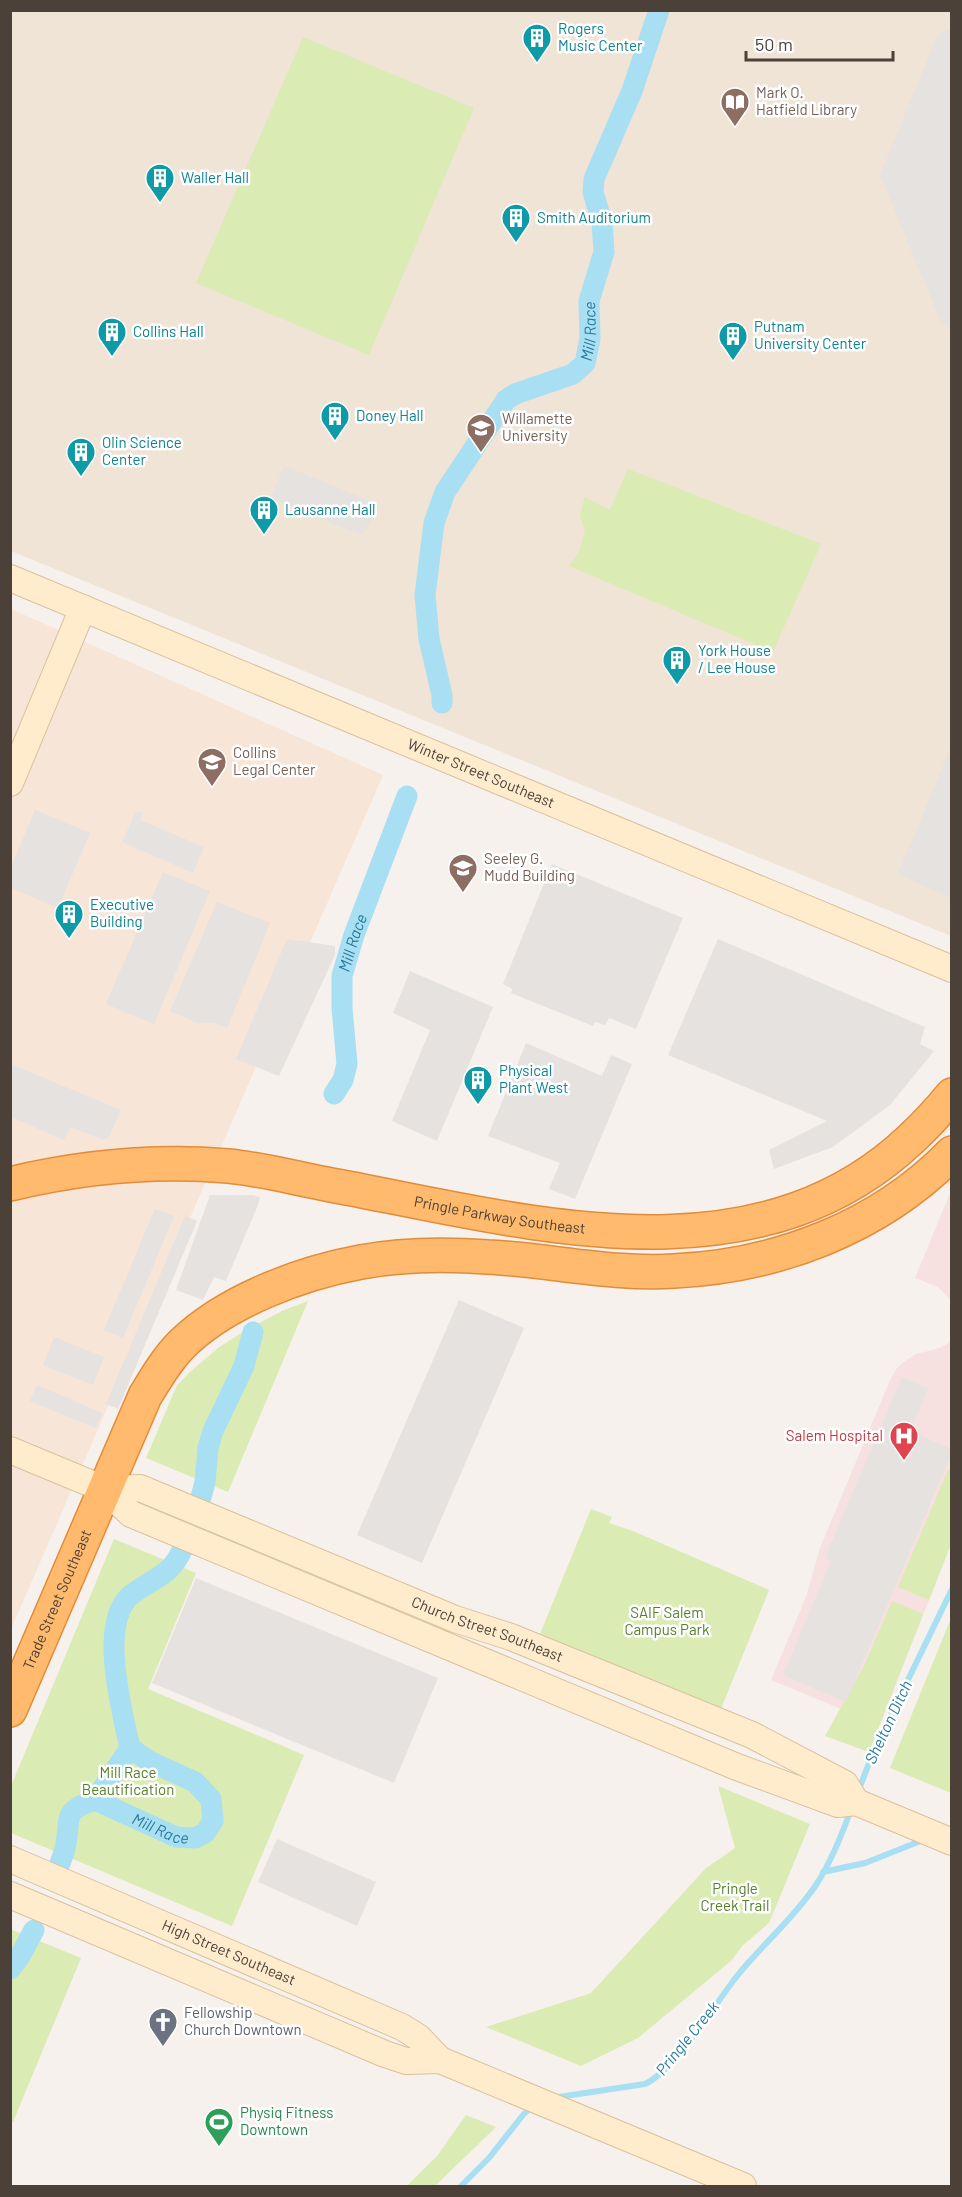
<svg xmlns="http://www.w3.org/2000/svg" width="962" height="2197" font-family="Barlow,sans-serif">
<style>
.commercial{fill:#f7e5d7}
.education{fill:#efe4d6}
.medical{fill:#f6e0e0}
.green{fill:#daebb4}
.parking{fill:#e5e2e0}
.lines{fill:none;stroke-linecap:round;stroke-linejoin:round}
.stream{stroke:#a8dff3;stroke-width:6}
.canal{stroke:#a8dff3;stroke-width:21}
.secondary-casing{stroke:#dac19d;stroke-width:28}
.highway-casing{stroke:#e28c3a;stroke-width:36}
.secondary{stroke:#ffeccd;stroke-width:26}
.highway{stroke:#ffba6e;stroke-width:33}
.labels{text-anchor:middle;stroke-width:5;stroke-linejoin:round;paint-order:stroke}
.culture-label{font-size:15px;fill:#0d838f;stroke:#fff;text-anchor:start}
.education-label{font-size:15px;fill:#785e54;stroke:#fff;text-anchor:start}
.street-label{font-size:15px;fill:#4b4139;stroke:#fff}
.health-label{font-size:15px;fill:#be3a42;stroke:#fff;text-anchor:end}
.park-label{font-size:15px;fill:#568029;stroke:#fff}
.worship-label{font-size:15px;fill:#5b616d;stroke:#fff;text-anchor:start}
.leisure-label{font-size:15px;fill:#27864d;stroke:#fff;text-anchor:start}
.water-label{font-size:16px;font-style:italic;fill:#277a9a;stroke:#fff}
</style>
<rect width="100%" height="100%" fill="#f6f1ec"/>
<!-- commercial -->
<path class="commercial" d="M11,609l372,166 -372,854z"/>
<!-- education -->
<path class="education" d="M10,11h941v925l-940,-385z"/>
<!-- medical -->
<path class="medical" d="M951,1191l1,109h-1l-13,-13 -23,-9z
M951,1338v206l-71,181 -109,-45 35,-83 14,-49 71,-170 6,-10 8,-7 11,-7 21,-5 12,-6z"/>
<!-- green -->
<path class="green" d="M303,37l171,71 -105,247 -173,-72z
M628,469l193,75 -48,108 -204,-86 10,-14 6,-21 -5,-16 5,-18 25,13z
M308,1301l-80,191 -82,-34 31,-73 13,-13 28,-24 28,-18 36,-19z
M951,1468v76l-22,56 -31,-13 50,-117z
M591,1509l21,8 -3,6 24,8 136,59 -48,119 -183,-70z
M114,1539l82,34 -48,116 156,66 -72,171 -221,-93v-47z
M892,1601l31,13 -54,138 -44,-16 39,-70z
M951,1618v175l-61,-25z
M718,1786l92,38 -41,99 -27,23 -10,14 -94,78 -57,28 -95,-39 105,-34 115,-125 29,-20z
M10,1929l71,29 -68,164 -3,-1z
M466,2115l30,12 -61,59h-28l30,-30z"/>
<!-- parking -->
<path class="parking" d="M951,28v299l-10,-5 -61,-147 58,-141z
M284,466l94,38 -8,19 -9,12 -90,-37z
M951,747l1,151h-1l-53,-24z
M35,810l55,23 -32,75 -47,-20v-21z
M136,811l7,2 -3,7 64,27 -11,26 -71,-31z
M552,864l131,54 -47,111 -27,-11 -4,7 -10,-3 -2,4 -82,-33 1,-4 -9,-5z
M163,872l47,19 -56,133 -48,-20z
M217,902l53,21 -43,105 -12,-5h-18l-27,-12z
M287,939l48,7v9l-56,121 -43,-17z
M718,939l207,88 -5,17 14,7 -44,54 -57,42 -59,22 -5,-19 58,-29 -159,-66z
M410,971l83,36 -56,134 -45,-20 38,-91 -37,-17z
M526,1043l76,33 9,-21 21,9 -57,135 -26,-10 11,-26 -72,-27z
M10,1064l111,46 -13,29h-7l-31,-12 -6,13 -53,-23z
M210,1195h42l8,2 -2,8 -32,76 -12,-4 -11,23 -27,-10z
M155,1209l19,7 -51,122 -19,-8z
M185,1216l12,5 -79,188 -12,-5z
M459,1300l65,28 -102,235 -65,-28z
M54,1337l50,20 -11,28 -50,-20z
M902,1377l26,11 -18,43 41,18v6l-105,247 -63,-27 48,-114 -6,-3z
M37,1385l65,28 -6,15 -66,-27z
M196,1578l242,100 -44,105 -242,-100z
M277,1839l99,43 -19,44 -99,-44z"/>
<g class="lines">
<!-- stream -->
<path class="stream" d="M858,1792l16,-42 78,-161
M823,1872l42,-9 58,-23
M552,2098l93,-14c30,-14 70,-80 92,-108 25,-31 56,-57 79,-91 15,-23 25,-49 35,-75
M461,2186l28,-28 34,-43 9,-9"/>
<!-- canal -->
<g class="canal">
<path id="s1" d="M442,703v-8l-13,-56 -4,-44 9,-72 11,-31 61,-92 9,-6 58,-20 12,-11 5,-24 -1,-38 15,-49 -2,-30 -9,-30 1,-13 38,-88 27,-81"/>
<path id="s2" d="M334,1094l9,-14 4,-16 -5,-56v-32l12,-41 53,-139"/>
<path d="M200,1501l5,-19 3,-34 5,-17 31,-65 9,-34"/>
<path d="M95,1800l35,-52"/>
<path id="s3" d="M59,1866c2,-6 5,-12 6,-18 7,-29 -5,-37 30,-48l81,37 19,1 10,-5 8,-12 -2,-22 -16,-17 -46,-21 -19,-13c-8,-37 -32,-126 1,-153 20,-16 40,-19 51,-45"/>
<path d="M10,1969l10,-13 14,-26"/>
</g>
<!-- secondary casing -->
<g class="secondary-casing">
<g id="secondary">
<path id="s4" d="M10,578l942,391"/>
<path d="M10,783l73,-175"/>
<path d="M10,1450l94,39 27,25 606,253 101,37 18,-2 96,40"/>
<path id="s5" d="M104,1489l36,-1 315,131 56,18 241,98 93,49 11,18"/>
<path id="s6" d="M10,1859l392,168 16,10 22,23"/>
<path d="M10,1895l375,159 21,7 34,-1 303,126"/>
</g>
</g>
<!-- highway casing -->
<g class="highway-casing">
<g id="highway">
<path id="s7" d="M10,1184c71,-17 145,-24 218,-18 33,3 66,12 98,18 192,35 424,107 585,-45 15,-14 28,-28 41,-44"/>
<path id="s8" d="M10,1710l135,-314c11,-18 22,-37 37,-52 44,-43 119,-71 179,-82 42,-8 86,-8 127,-5 61,3 125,18 186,14 103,-5 205,-43 278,-118"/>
</g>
</g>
<!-- secondary -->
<use href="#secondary" class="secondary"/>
<!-- highway -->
<use href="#highway" class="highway"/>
</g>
<!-- icons -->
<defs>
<g id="building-pin" transform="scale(1.5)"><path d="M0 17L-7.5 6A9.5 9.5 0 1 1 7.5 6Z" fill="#0f9aa8" stroke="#fff"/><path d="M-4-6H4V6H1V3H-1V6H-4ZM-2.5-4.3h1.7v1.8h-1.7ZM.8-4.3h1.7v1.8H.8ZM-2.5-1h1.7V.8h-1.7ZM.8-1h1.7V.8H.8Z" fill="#fff"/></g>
<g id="library-pin" transform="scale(1.5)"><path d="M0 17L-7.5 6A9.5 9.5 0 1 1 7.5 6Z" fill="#8d6e63" stroke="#fff"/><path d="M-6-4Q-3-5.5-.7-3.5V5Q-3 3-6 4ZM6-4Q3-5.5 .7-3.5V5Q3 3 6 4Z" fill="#fff"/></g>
<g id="university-pin" transform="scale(1.5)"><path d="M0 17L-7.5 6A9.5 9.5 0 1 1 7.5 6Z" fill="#8d6e63" stroke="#fff"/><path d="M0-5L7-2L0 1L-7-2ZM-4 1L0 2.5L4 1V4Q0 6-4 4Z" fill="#fff"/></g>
<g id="hospital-pin" transform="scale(1.5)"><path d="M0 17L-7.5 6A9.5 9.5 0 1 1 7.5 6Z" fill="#e0444e" stroke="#fff"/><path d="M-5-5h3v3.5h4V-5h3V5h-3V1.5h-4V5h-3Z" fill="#fff"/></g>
<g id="church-pin" transform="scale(1.5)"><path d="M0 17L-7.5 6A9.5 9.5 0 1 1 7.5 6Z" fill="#6b7280" stroke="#fff"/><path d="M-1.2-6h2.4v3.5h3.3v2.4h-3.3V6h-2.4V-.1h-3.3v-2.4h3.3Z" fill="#fff"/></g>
<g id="stadium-pin" transform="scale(1.5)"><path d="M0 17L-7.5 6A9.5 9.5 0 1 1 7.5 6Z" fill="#2e9e5b" stroke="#fff"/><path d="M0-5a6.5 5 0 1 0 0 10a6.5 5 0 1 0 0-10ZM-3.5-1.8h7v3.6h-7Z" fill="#fff"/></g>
</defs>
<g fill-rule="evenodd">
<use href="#building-pin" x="537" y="38"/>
<use href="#library-pin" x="735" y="102"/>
<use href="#building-pin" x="160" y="178"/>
<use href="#building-pin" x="516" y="218"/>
<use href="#building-pin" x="112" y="332"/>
<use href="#building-pin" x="733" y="336"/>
<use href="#building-pin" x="335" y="416"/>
<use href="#university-pin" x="481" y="428"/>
<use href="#building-pin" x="81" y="452"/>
<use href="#building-pin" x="264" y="510"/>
<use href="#building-pin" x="677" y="660"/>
<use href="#university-pin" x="212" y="762"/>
<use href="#university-pin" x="463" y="868"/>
<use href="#building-pin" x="69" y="914"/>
<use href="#building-pin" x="478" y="1080"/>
<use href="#hospital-pin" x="904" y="1436"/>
<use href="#church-pin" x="163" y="2022"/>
<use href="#stadium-pin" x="219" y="2122"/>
</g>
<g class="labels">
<!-- culture labels -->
<g class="culture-label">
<text x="558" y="34">Rogers<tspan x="558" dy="17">Music Center</tspan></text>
<text x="181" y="183">Waller Hall</text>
<text x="537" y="223">Smith Auditorium</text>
<text x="754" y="332">Putnam<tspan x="754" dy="17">University Center</tspan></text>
<text x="133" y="337">Collins Hall</text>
<text x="356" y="421">Doney Hall</text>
<text x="102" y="448">Olin Science<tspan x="102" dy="17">Center</tspan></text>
<text x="285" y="515">Lausanne Hall</text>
<text x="698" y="656">York House<tspan x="698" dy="17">/ Lee House</tspan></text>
<text x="90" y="910">Executive<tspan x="90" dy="17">Building</tspan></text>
<text x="499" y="1076">Physical<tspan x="499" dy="17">Plant West</tspan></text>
</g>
<!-- education labels -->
<g class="education-label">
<text x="756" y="98">Mark O.<tspan x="756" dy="17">Hatfield Library</tspan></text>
<text x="502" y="424">Willamette<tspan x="502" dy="17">University</tspan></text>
<text x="233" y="758">Collins<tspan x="233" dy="17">Legal Center</tspan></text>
<text x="484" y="864">Seeley G.<tspan x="484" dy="17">Mudd Building</tspan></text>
</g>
<!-- street labels -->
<g class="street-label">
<text dy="5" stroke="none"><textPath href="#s4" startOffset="510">Winter Street Southeast</textPath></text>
<text dy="5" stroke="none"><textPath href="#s7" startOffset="496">Pringle Parkway Southeast</textPath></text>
<text dy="5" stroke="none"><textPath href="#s8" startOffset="120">Trade Street Southeast</textPath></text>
<text dy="5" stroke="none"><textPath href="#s5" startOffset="411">Church Street Southeast</textPath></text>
<text dy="5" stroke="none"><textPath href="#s6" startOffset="238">High Street Southeast</textPath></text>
</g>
<!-- health labels -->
<g class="health-label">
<text x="883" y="1441">Salem Hospital</text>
</g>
<!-- park labels -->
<g class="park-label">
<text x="667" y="1618">SAIF Salem<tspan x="667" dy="17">Campus Park</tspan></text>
<text x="128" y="1778">Mill Race<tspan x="128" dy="17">Beautification</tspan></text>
<text x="735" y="1894">Pringle<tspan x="735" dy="17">Creek Trail</tspan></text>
</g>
<!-- worship labels -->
<g class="worship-label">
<text x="184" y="2018">Fellowship<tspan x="184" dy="17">Church Downtown</tspan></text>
</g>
<!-- leisure labels -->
<g class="leisure-label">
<text x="240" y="2118">Physiq Fitness<tspan x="240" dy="17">Downtown</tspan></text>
</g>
<!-- water labels -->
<g class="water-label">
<text dy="6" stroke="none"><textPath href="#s1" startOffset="446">Mill Race</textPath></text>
<text dy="6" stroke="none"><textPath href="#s2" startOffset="156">Mill Race</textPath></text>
<text transform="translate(888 1722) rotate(-65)" y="6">Shelton Ditch</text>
<text dy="6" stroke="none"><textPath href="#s3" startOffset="154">Mill Race</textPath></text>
<text transform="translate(687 2038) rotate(-51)" y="6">Pringle Creek</text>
</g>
</g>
<!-- border -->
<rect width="962" height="2197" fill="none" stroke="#4b4139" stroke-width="24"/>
<!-- scale -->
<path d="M746 51v9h147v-9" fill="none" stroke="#4b4139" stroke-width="3"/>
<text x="755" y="51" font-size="18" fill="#4b4139" stroke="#ffffff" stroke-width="4.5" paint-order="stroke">50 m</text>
</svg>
